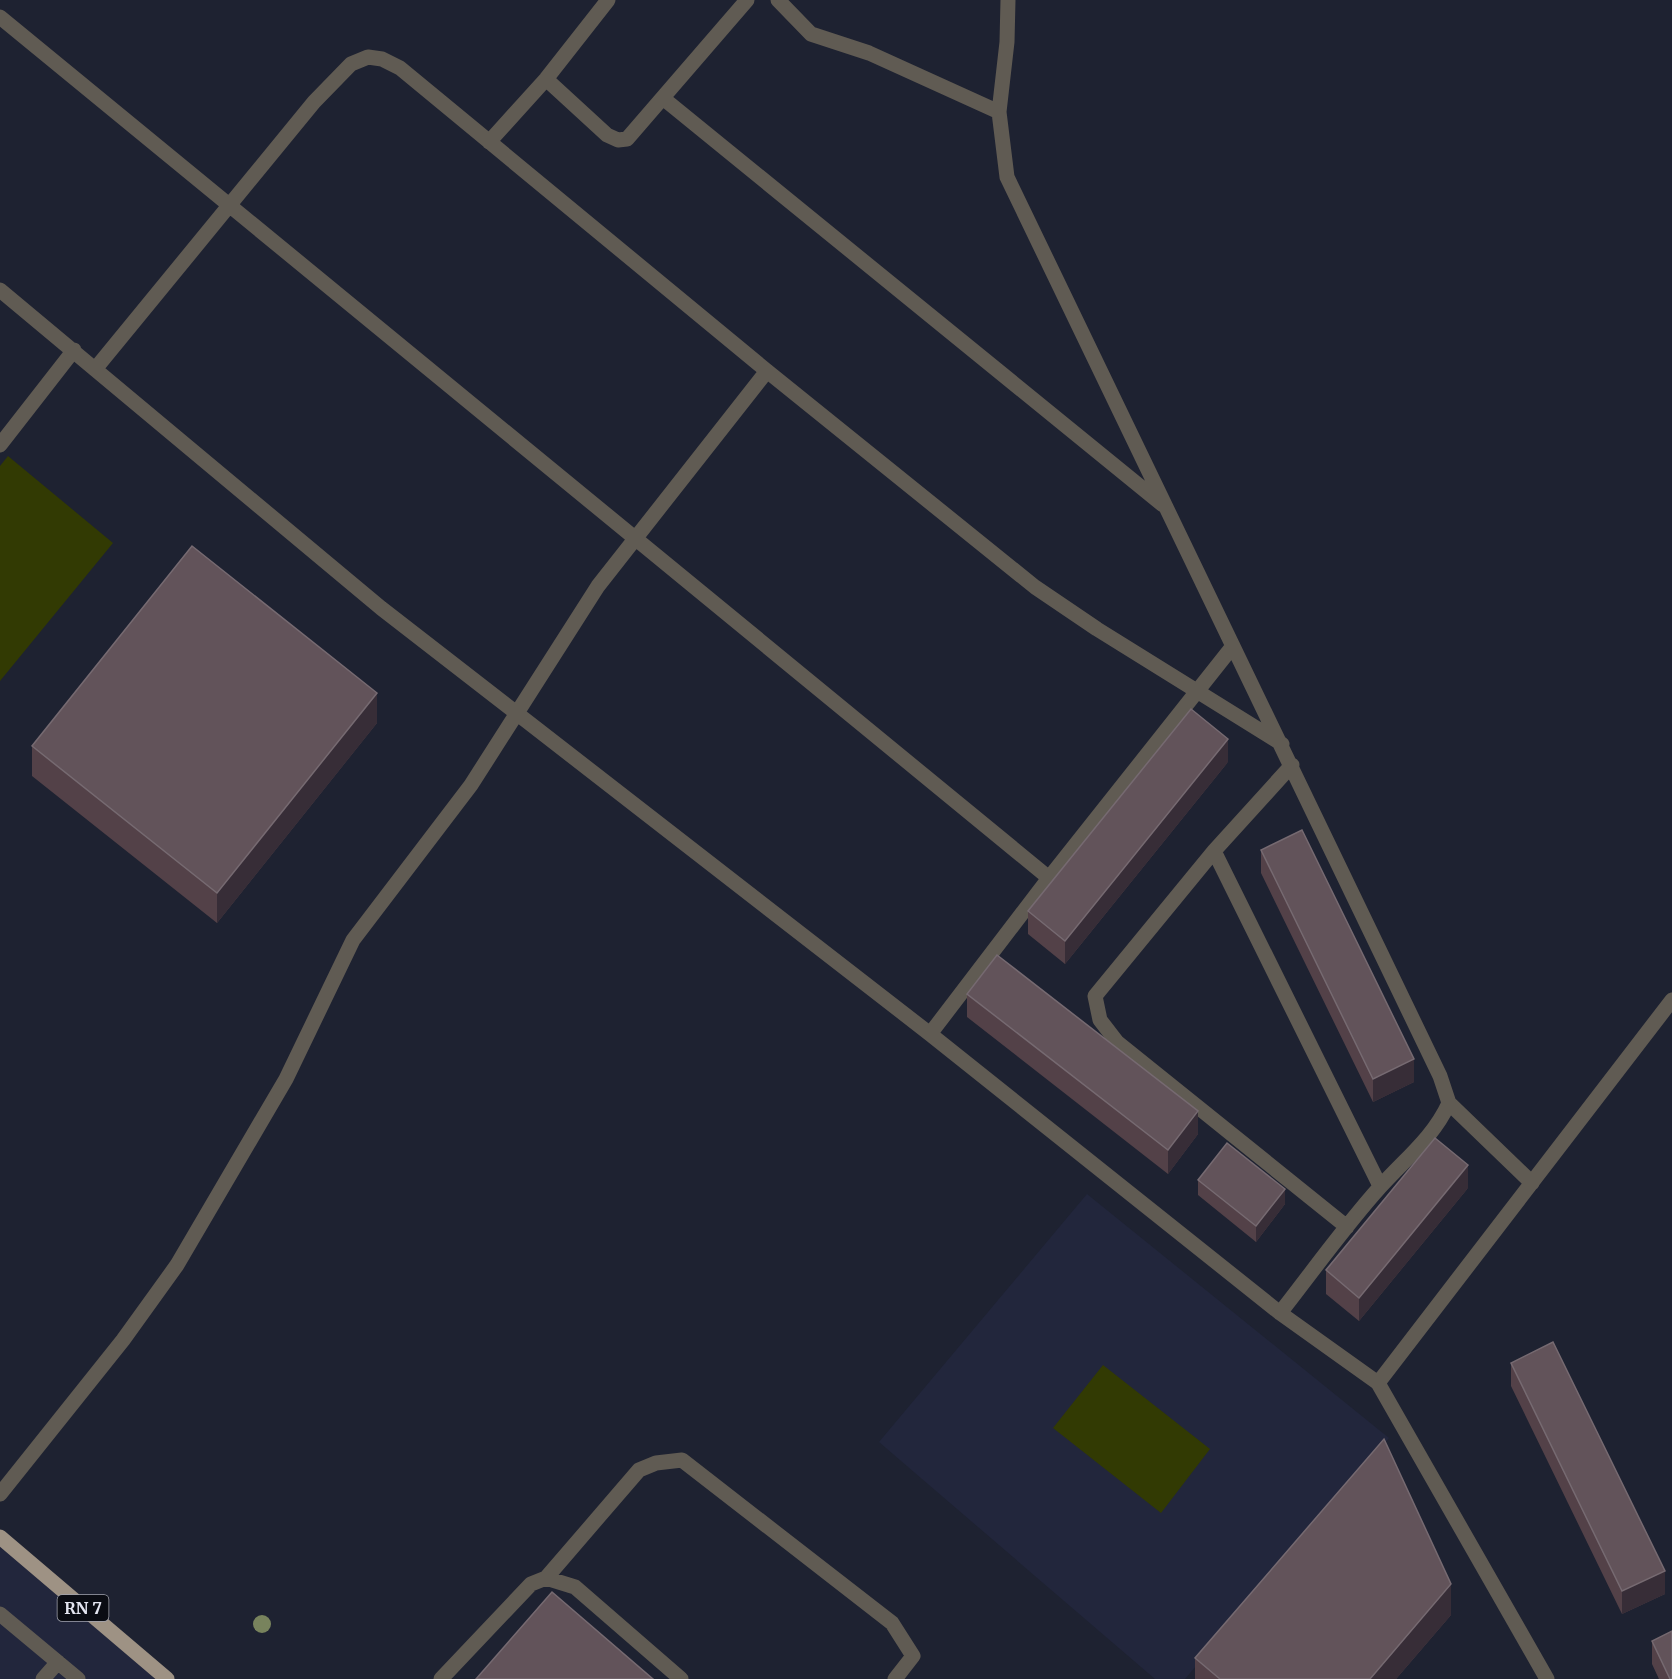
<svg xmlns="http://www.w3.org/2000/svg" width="1672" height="1679" font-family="Merriweather,serif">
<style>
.built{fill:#22263c}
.grass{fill:#323a03}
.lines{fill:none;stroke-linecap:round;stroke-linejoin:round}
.minor{stroke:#605b53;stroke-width:15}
.major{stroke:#9e9284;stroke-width:15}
.tree{fill:#78835d}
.wall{fill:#534148}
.shaded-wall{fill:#372d37}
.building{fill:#62535a;stroke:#766a71;stroke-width:1.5}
.labels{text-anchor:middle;stroke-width:5;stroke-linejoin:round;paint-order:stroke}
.shield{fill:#0a0c13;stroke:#a2a4ae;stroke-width:1.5}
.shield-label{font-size:16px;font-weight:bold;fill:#e3e5f0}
</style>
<rect width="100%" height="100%" fill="#1e2231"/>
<!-- built -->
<path class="built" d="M1087,1194l302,244 -204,241h-30l-276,-237z
M0,1543l160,136h-160z"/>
<!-- grass -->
<path class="grass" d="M8,456l105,87 -113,138v-215z
M1103,1365l107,84 -49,64 -108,-85z"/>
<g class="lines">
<!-- minor -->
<path class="minor" d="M778,0l33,34 58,19 130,59
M1008,0l-1,42 -8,70 8,65 433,899 9,27c-16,35 -44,56 -69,84 -36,40 -67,84 -100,126
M0,17l1049,861
M546,79l61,56 11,5 9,-1 120,-139
M664,99l499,406
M489,142l57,-63 62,-79
M0,290l381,318 549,426 350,279 98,70 169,296
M96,368l218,-266 37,-38 17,-7 14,2 18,9 367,303 268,216 62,42 185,115
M0,445l74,-95
M1292,765l-78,86 -119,145 5,24 17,22 230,185
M1214,851l166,335
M930,1034l119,-156 184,-232
M1449,1103l83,80
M1378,1383l294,-383
M0,1494l123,-154 54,-75 109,-186 67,-139 118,-155 127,-199 169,-215
M546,1578l93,-108 17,-7 26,-3 210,163 21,33 -18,23
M0,1614l78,65
M43,1679l15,-17
M441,1679l90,-95 15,-6 29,9 106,92"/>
<!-- major -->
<path class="major" d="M0,1537l167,142"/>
</g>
<!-- trees -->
<circle class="tree" cx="262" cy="1624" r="9"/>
<!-- wall -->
<path class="wall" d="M377,723l-160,200 -185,-147v-30z
M1228,762l-163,202 -37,-30v-23z
M1261,850l153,232 -41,20 -112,-229z
M967,994l231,140 -30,40 -201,-157z
M1198,1180l87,24 -29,38 -58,-47z
M1468,1188l-109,133 -33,-27v-24z
M1511,1363l154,231 -43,20 -111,-228z
M1451,1615l-55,64h-201v-21z
M1652,1641l20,38h-13l-7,-15z"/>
<!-- shaded-wall -->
<path class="shaded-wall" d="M377,693v30l-160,200v-30z
M1228,739v23l-163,202v-23z
M1414,1059v23l-41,20v-23z
M1198,1111v23l-30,40v-24z
M1468,1165v23l-109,133v-23z
M1285,1189v15l-29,38v-16z
M1665,1571v23l-43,20v-23z
M1451,1584v31l-55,64h-26z"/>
<!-- building -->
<path class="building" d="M192,546l185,147 -160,200 -185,-147z
M1191,709l37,30 -163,202 -37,-30z
M1302,830l112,229 -41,20 -112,-229z
M997,955l201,156 -30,39 -201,-156z
M1435,1138l33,27 -109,133 -33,-28z
M1227,1143l58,46 -29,37 -58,-46z
M1553,1342l112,229 -43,20 -111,-228z
M1384,1439l67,145 -81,95h-150l-25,-21z
M552,1592l101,87h-177z
M1672,1631v48h-2l-18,-38z"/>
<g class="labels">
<!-- shield labels -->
<rect class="shield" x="57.5" y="1595" width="51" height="26" rx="4.5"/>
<g class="shield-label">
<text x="83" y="1614">RN 7</text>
</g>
</g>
</svg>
